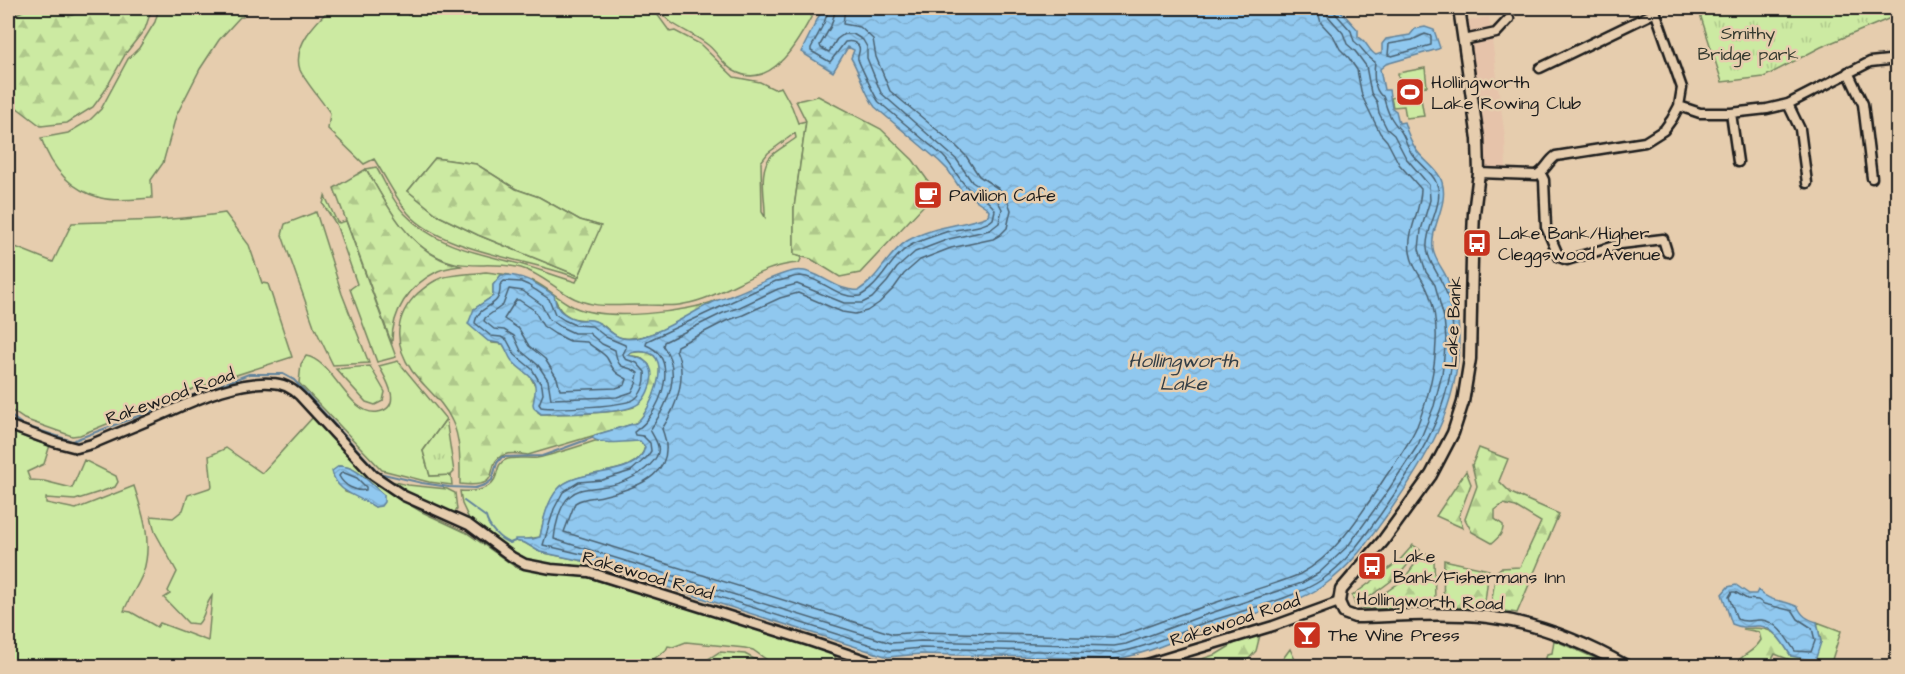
<svg xmlns="http://www.w3.org/2000/svg" width="1905" height="674" font-family="'Architects Daughter',sans-serif">
<style>
.built{fill:#e6c3aa}
.grass{fill:#cceaa2;stroke:#74835f;stroke-width:1.5;fill-rule:evenodd}
.forest{fill:url(#forest-firs);stroke:#74835f;stroke-width:1.5}
.park{fill:url(#park-tufts);stroke:#74835f;stroke-width:1.5}
.water{fill:url(#water-waves);stroke:#62839b;stroke-width:1.5}
.lines{fill:none;stroke-linecap:round;stroke-linejoin:round}
.shore{stroke:#4a6170;stroke-width:1.5}
.stream{stroke:#62839b;stroke-width:2}
.minor-casing{stroke:#1c1c1c;stroke-width:13}
.major-casing{stroke:#1c1c1c;stroke-width:15}
.minor{stroke:#e6cdae;stroke-width:8}
.major{stroke:#e6cdae;stroke-width:10}
.labels{text-anchor:middle;stroke-width:5;stroke-linejoin:round;paint-order:stroke}
.park-label{font-size:18px;fill:#363b30;stroke:#e6cdae}
.poi-label{font-size:18px;fill:#1c1c1c;stroke:#e6cdae;text-anchor:start}
.street-label{font-size:18px;fill:#1c1c1c;stroke:#e6cdae}
.water-label{font-size:20px;font-style:italic;fill:#333e46;stroke:#e6cdae}
</style>
<defs>
<pattern id="forest-firs" width="22" height="20" patternUnits="userSpaceOnUse" patternTransform="scale(1.5)"><rect width="22" height="20" fill="#cceaa2"/><path d="M5 1l3.5 6h-7zM16 11l3.5 6h-7z" fill="#afc88b"/></pattern>
<pattern id="park-tufts" width="24" height="20" patternUnits="userSpaceOnUse" patternTransform="scale(1.5)"><rect width="24" height="20" fill="#cceaa2"/><path d="M3 7l-1-3M5 7V3M7 7l1-3M15 17l-1-3M17 17v-4M19 17l1-3" fill="none" stroke="#afc88b"/></pattern>
<pattern id="water-waves" width="16" height="10" patternUnits="userSpaceOnUse" patternTransform="scale(1.5)"><rect width="16" height="10" fill="#90c8ef"/><path d="M0 5q4-4 8 0t8 0" fill="none" stroke="#7cabcc"/></pattern>
</defs>
<rect width="100%" height="100%" fill="#e6cdae"/>
<filter id="ink" filterUnits="userSpaceOnUse"><feTurbulence type="fractalNoise" baseFrequency=".0167" numOctaves="2"/><feDisplacementMap in="SourceGraphic" scale="12" xChannelSelector="R" yChannelSelector="G"/><feConvolveMatrix kernelMatrix="1 2 1 2 8 2 1 2 1" color-interpolation-filters="sRGB"/></filter>
<g filter="url(#ink)">
<!-- built -->
<path class="built" d="M1489,17l16,121 1,32h-22l-18,-149z"/>
<!-- grass -->
<path class="grass" d="M63,8h32l-26,8z
M159,8h85l-1,9h-3l-21,23 -19,29 -24,47 -13,47 -12,17 1,18c-16,1 -36,4 -51,0 -31,-8 -50,-31 -60,-60l27,-5 22,-13 11,-11 27,-50 11,-11 16,-26z
M331,8h79l-2,7 19,-7h219l11,6 13,18 5,-1 25,13 34,33 26,5 14,7 7,-2 11,20 6,16 8,-2 -12,87v47l8,2 -3,6c-42,2 -74,34 -115,41 -12,3 -24,1 -36,1 -29,-1 -53,6 -80,-10 -16,-9 -29,-22 -47,-27 -37,-9 -60,7 -96,-19 -27,-19 -43,-53 -59,-80l10,-2c9,15 16,34 29,47 32,34 75,39 118,51 18,5 35,12 53,17l2,-4c-48,-19 -136,-26 -170,-65 -13,-16 -23,-37 -34,-54l-10,5 -36,-35 2,-16c-7,-11 -26,-33 -30,-43 -8,-24 16,-48 31,-62zM795,133l1,5c-8,6 -17,11 -24,17 -15,14 -6,44 -7,62l-3,-5 -1,-50 7,-9zM435,158l41,6 40,25 23,8 41,23 20,6 -21,50 -101,-41 -39,-19 -31,-25z
M655,8h161c-14,27 -43,85 -82,63 -11,-6 -16,-18 -26,-26 -11,-9 -24,-14 -36,-22 -6,-4 -11,-11 -17,-15z
M1425,68l2,18 -8,1 5,29 -18,2 -2,-12 -11,1 -2,-9 10,-2 -3,-23z
M325,196l12,26 2,1 7,-2 50,136 -19,5 -27,-73 7,-5 -21,-60 -13,-20z
M316,212l26,82 27,69 -36,2 -19,-39 -32,-91 3,-11z
M225,213l24,32 13,38 6,1 24,73 -99,32 -113,46 -8,1 -48,-17 -16,-11v-164l45,18 19,-39c51,-2 103,-2 153,-10z
M306,356c27,4 43,61 72,56 26,-5 8,-33 1,-46l19,-5 48,58 -23,32 7,25 21,-1 1,10 -23,-3 -47,-12 -83,-87 2,-19z
M370,366l15,26 -2,9 -8,4 -9,-3 -30,-33z
M315,415l59,68 46,28 47,22 50,35 72,10 192,58 38,12 15,8 4,5 -62,3 -6,-2 -17,-12 -8,-2 -59,-6 -13,5 -5,-1 -2,4 -22,16h-51l-1,-5h-19l-2,5h-563v-225l1,-1 -1,-11c12,7 28,13 42,16l-6,19 -17,8 3,8 14,1 28,7 12,-28 32,16 2,6 -3,5 -40,13 -29,-2v5l30,6 58,-23c9,28 19,57 9,87 -5,13 -14,25 -19,38l7,1 26,15 3,-4 48,18 4,-45c-8,10 -6,20 -14,28l-10,-1 -24,-25 6,-4 -2,-3 9,-19 -22,-40 -4,-16 22,2 10,-8 5,-15 24,-8 -3,-31 17,-8 36,25zM339,466c19,0 31,18 45,29l-9,12 -15,-10 -15,-5z
M595,441h45l5,6c-7,31 -63,21 -84,39 -13,12 -18,34 -21,51l-25,4 10,2 15,9 48,10 -3,7 -53,-6 -10,-4 -51,-36 -9,-19 -2,-13c14,1 31,0 36,-15 2,-6 2,-13 9,-16 8,-4 23,-1 32,-2 20,-4 39,-11 58,-17z
M382,479l26,6 39,4 8,4 2,17 -5,4 -41,-18z
M1554,640l59,26h-69l3,-12 5,-1z
M1290,649l8,17h-33l17,-6z"/>
<!-- forest -->
<path class="forest" d="M29,8h34l6,8 26,-8h57l-7,21 -19,24 -22,39 -11,15 -26,16 -26,3 -33,-25v-88l2,4z
M818,96l63,33 32,31 18,25 -14,7 7,13 -64,68 -20,4 -29,-18 -17,-4v-47l12,-87 -10,-20z
M435,158l41,6 40,25 23,8 41,23 21,6 -22,50 -101,-41 -39,-19 -31,-25z
M366,169c19,32 38,72 73,89 7,4 15,5 22,8 -7,1 -16,2 -23,5 -29,14 -47,41 -46,73l-58,-156z
M486,272l24,3h-9l-8,10v11l-19,13 18,34 11,1 12,20 13,9 8,14 1,6 -3,6 4,13 3,2c31,-1 64,1 93,-7l15,-42 -9,-8 -14,-2c6,-3 11,-4 18,-3 32,2 7,60 -8,71l-108,32c-8,-1 -17,-3 -24,0 -23,9 4,34 -44,29 0,-20 1,-45 -8,-63 -9,-20 -27,-33 -40,-50 -19,-27 -18,-55 6,-78 7,-6 15,-12 23,-15 14,-4 31,-4 45,-6z
M531,280c16,7 28,20 43,27 30,14 114,6 143,-7 -24,14 -65,41 -93,38 -11,-1 -15,-9 -23,-14 -10,-7 -21,-2 -31,-7 -16,-8 -10,-16 -20,-24 -6,-5 -13,-8 -19,-13z
M1479,448l29,11 -9,22 12,12 48,21 -42,99 -20,-3 -6,-4 5,-34 5,-4 19,-1 21,-45 -25,-15 -13,-3 -8,6v9l8,6c1,8 -5,13 -11,18l-20,-11 -7,-13 12,-33 -5,-21z
M1466,471l5,13 -12,32 4,12 -27,-12z
M1413,545l7,5 -21,25 -43,32 -4,-11 47,-35z
M1424,552l10,6 1,43 -3,7 -70,1 41,-29z
M1444,560l45,10 -5,39 -41,-1z
M1817,622l24,9 -11,35h-25l-30,-12 -7,12h-34c9,-14 18,-11 27,-26l-2,-8 -16,-3c29,-4 34,4 48,27l30,-14z
M1260,635l-4,16 -14,15h-61l36,-12 18,-11z
M719,652l26,2 22,12h-69z"/>
<!-- park -->
<path class="park" d="M1698,8h191l4,9 -72,30 -57,30 -42,5z
M446,419l8,53 -3,3 -21,1 -7,-25z"/>
<!-- water -->
<path class="water" d="M823,8h515l20,22v7c9,3 10,14 18,18l6,-2v-9l4,-5 24,-4 5,-6 10,-2 9,3 6,18 -2,1 -52,15 -6,5 4,21h5l3,18 4,3 3,12 5,-1c3,10 7,20 13,29 7,10 22,19 25,31 7,23 -12,44 -9,67 2,13 11,20 15,32 7,18 11,38 11,57 0,70 -34,123 -72,177 -18,25 -35,50 -60,68 -28,22 -87,34 -122,46 -29,10 -59,26 -90,30l-194,-5 -33,3 -300,-95 -48,-10 -15,-9 -10,-2v-2h18l7,-2c3,-16 7,-36 18,-48 20,-23 80,-9 87,-42l-5,-6c-14,0 -36,5 -48,-3l3,-3 41,-12c14,-10 39,-68 9,-71 -7,-1 -12,-1 -18,3 11,2 25,5 25,21 -1,10 -6,23 -14,28 -15,11 -76,9 -97,10l-7,-6 -1,-4c7,-30 -3,-24 -21,-43 -4,-5 -5,-11 -9,-17l-15,-3 -20,-17 6,-15 19,-13v-11l8,-10c22,-1 36,9 53,20 1,3 1,6 2,9 3,9 17,16 26,16 5,0 8,-1 13,1 10,4 15,14 27,17 27,6 71,-28 96,-38 6,-2 12,-3 17,-6 21,-8 38,-19 59,-23 23,-4 42,22 65,19 20,-12 28,-36 48,-49 25,-15 55,-15 81,-25l1,-5 -3,-4 -25,-17 -13,-20 -9,-9 -64,-54c-11,-14 -15,-34 -24,-49l3,-8 -6,-3 -15,25 -32,-20z
M339,466c19,0 31,18 45,29v7l-3,4 -6,1c-16,-11 -39,-14 -43,-36z
M1736,585l13,9h7l2,-4c12,13 25,9 40,17 4,9 9,12 19,15l4,20 -6,19 -24,-5c-7,-11 -16,-28 -31,-30 -13,-1 -13,4 -28,-2l-10,-30 6,-7z"/>
<g class="lines">
<!-- shore -->
<path class="shore" d="M829,8l-5,15 -13,25v3l19,11 15,-20c4,-1 9,-1 13,3 4,5 -1,9 0,14 1,4 18,40 21,43l64,54c10,10 15,23 25,32 9,8 21,11 27,22l-2,9c-9,9 -31,9 -44,12 -12,4 -25,8 -36,13 -23,12 -30,40 -53,52 -22,4 -39,-19 -60,-20 -8,0 -16,5 -24,5l-129,60 -1,4c31,12 18,54 2,74 -4,6 -9,9 -14,13l1,3 8,1 7,7 1,8 -4,6 -16,14 -29,9 -23,2 -16,10 -9,17 -11,36 47,11 300,95 31,-3 193,5c31,-4 61,-20 90,-30 35,-12 91,-24 119,-44 23,-16 40,-41 57,-64 38,-54 74,-108 73,-177 0,-18 -3,-41 -12,-57 -5,-11 -13,-20 -14,-33 -2,-21 19,-46 9,-66 -5,-11 -17,-19 -24,-28 -5,-7 -7,-18 -12,-24 -9,-11 -12,-16 -16,-31 -2,-7 -1,0 -5,-6 -6,-8 -5,-23 -4,-31 -9,-5 -13,-15 -21,-21l-3,-10 -16,-18 -1,-5
M836,8l-5,18 -11,19 1,3 8,4 8,-13 7,-5h9l10,6 4,7v11l14,35 76,67 15,22 24,16 6,11 -3,14 -9,7 -41,9 -34,13 -18,16 -10,14 -15,16 -10,5h-18l-47,-19 -19,5 -38,18 -17,6 -59,29 -1,4c20,27 4,60 -13,84 8,14 14,21 0,35 -14,13 -32,20 -50,22 -12,2 -21,1 -30,9 -10,8 -15,31 -16,43l337,104 30,-2 193,5 12,-2 76,-28 100,-33 17,-10 29,-27 37,-51 33,-50 16,-39 8,-32 4,-35 -2,-21 -9,-33 -9,-13 -7,-23 2,-19 9,-30 -1,-15 -23,-27 -12,-23 -7,-6 -8,-16 -2,-11 -6,-9 -5,-27 -11,-15 -8,-7 -4,-11 -15,-17 -2,-8
M845,8l-2,16 17,3 13,12 3,18 14,34 64,53 12,12 13,20 20,13 7,8 5,13 -4,18 -7,7 -7,4 -42,9 -31,12 -16,14 -10,14 -15,15 -12,8 -12,3 -13,-2 -44,-19 -18,5 -37,17 -17,6 -49,25 -1,4c12,26 1,56 -14,79 17,43 -21,58 -56,66 -13,4 -19,1 -31,8l-11,29 329,102 28,-2 192,5 11,-2c37,-14 74,-27 111,-39 21,-7 45,-13 65,-22 38,-20 63,-63 86,-98 11,-16 23,-32 31,-50 11,-27 18,-55 19,-84 1,-17 -2,-38 -9,-53 -7,-15 -14,-20 -17,-37 -3,-22 11,-41 11,-63l-22,-25 -12,-23 -7,-8 -18,-37 -5,-26 -8,-12 -9,-9 -6,-12 -13,-14 -4,-15
M1425,34l6,2v9l-39,11 -4,-1 1,-11 23,-4z
M504,281l17,1 7,3 21,14 6,15 9,6 11,5 17,1 14,11 19,8 1,3 -3,6 2,5 12,4 8,9c1,9 -2,20 -9,26 -9,9 -81,11 -95,9l-2,-3 4,-10 -1,-8 -10,-17 -17,-14 -8,-15 -6,-3 -10,-1 -16,-13c3,-20 27,-13 25,-38z
M509,289l14,2 18,13 8,15 12,8 13,6h15l13,11 13,6c4,25 10,12 23,23l-2,11 -4,8 -15,5 -66,2 -3,-19 -10,-15 -17,-14 -7,-15 -10,-6 -10,-1 -10,-8 1,-3 18,-13z
M516,300h3l15,10 9,16 12,8 15,7 17,1c5,5 18,12 20,16 7,12 6,14 20,21l-2,6 -9,3 -56,2 -3,-12 -12,-19 -16,-13 -10,-17 -15,-10z
M342,472l15,6 9,9v3c-10,2 -22,-4 -27,-14z
M1732,592h3l12,7 11,1 6,4 29,7 5,8 14,9 3,13 -4,11 -16,-1c-8,-12 -17,-29 -33,-31 -9,-1 -15,4 -25,-1l-8,-22z"/>
<!-- stream -->
<path class="stream" d="M8,414l15,11 49,16 177,-67h34l11,6 85,93 43,10 27,4 26,1 10,-3 7,-5 5,-17 5,-6 40,-1 50,-18
M464,501l22,16c2,10 14,23 24,26l5,-2"/>
<!-- minor casing -->
<g class="minor-casing">
<path id="minor" d="M1464,40l32,-7 13,-14
M1540,68l116,-56
M1848,72l15,32 9,74
M1788,104l12,25 7,54
M1679,106l21,7h31l36,-4 21,-5 82,-42 28,-3
M1731,113l7,49
M1479,173l57,2c9,-3 12,-14 20,-19l89,-14 19,-12 8,-11 7,-13 3,-18 -28,-80
M1541,174l3,6 2,47 13,30 8,3 54,-16 42,-5 4,13
M8,425l46,17 23,6 15,-4c23,-10 46,-19 69,-29 33,-14 73,-34 110,-32 11,0 21,5 29,13l73,79 31,21 65,29 43,32 13,7 26,5 38,3 220,69 74,25
M1140,666l133,-40 66,-24"/>
</g>
<!-- major casing -->
<g class="major-casing">
<path id="major" d="M1459,8l19,131 1,34 -5,40 -2,45 -2,101 -7,43 -10,31 -22,42 -48,66 -42,49 -2,12 5,11 11,4c44,-1 89,-5 133,0 48,6 96,25 138,49"/>
</g>
<!-- minor -->
<use href="#minor" class="minor"/>
<!-- major -->
<use href="#major" class="major"/>
</g>
</g>
<!-- icons -->
<defs>
<g id="stadium-square" transform="scale(1.5)"><rect x="-9" y="-9" width="18" height="18" rx="4" fill="#c8321e" stroke="#e6cdae"/><path d="M0-5a6.5 5 0 1 0 0 10a6.5 5 0 1 0 0-10ZM-3.5-1.8h7v3.6h-7Z" fill="#fff"/></g>
<g id="cafe-square" transform="scale(1.5)"><rect x="-9" y="-9" width="18" height="18" rx="4" fill="#c8321e" stroke="#e6cdae"/><path d="M-5.5-4.5H6V0H3Q3 3.5 0 3.5H-2.5Q-5.5 3.5-5.5 0ZM3-3.2v2h1.7v-2ZM-6 4.5H4V6H-6Z" fill="#fff"/></g>
<g id="bus-square" transform="scale(1.5)"><rect x="-9" y="-9" width="18" height="18" rx="4" fill="#c8321e" stroke="#e6cdae"/><path d="M-5-6H5V4H4V6H2V4H-2V6H-4V4H-5ZM-3.5-4V0h7V-4ZM-3.5 1.2v1.5H-2V1.2ZM2 1.2v1.5H3.5V1.2Z" fill="#fff"/></g>
<g id="bar-square" transform="scale(1.5)"><rect x="-9" y="-9" width="18" height="18" rx="4" fill="#c8321e" stroke="#e6cdae"/><path d="M-6-5H6L.8 .8V4.5H3.5V6h-7V4.5H-.8V.8Z" fill="#fff"/></g>
</defs>
<g fill-rule="evenodd">
<use href="#stadium-square" x="1410" y="92"/>
<use href="#cafe-square" x="928" y="195"/>
<use href="#bus-square" x="1477" y="243"/>
<use href="#bus-square" x="1372" y="566"/>
<use href="#bar-square" x="1307" y="635"/>
</g>
<g class="labels">
<!-- park labels -->
<g class="park-label">
<text x="1748" y="39">Smithy<tspan x="1748" dy="21">Bridge park</tspan></text>
</g>
<!-- poi labels -->
<g class="poi-label">
<text x="1431" y="88">Hollingworth<tspan x="1431" dy="21">Lake Rowing Club</tspan></text>
<text x="949" y="201">Pavilion Cafe</text>
<text x="1498" y="239">Lake Bank/Higher<tspan x="1498" dy="21">Cleggswood Avenue</tspan></text>
<text x="1393" y="562">Lake<tspan x="1393" dy="21">Bank/Fishermans Inn</tspan></text>
<text x="1328" y="641">The Wine Press</text>
</g>
<!-- street labels -->
<g class="street-label">
<text transform="translate(1453 322) rotate(-87)" y="6">Lake Bank</text>
<text transform="translate(170 396) rotate(-20)" y="6">Rakewood Road</text>
<text transform="translate(648 575) rotate(16)" y="6">Rakewood Road</text>
<text transform="translate(1430 601) rotate(2)" y="6">Hollingworth Road</text>
<text transform="translate(1235 620) rotate(-18)" y="6">Rakewood Road</text>
</g>
<!-- water labels -->
<g class="water-label">
<text x="1183" y="367">Hollingworth<tspan x="1183" dy="23">Lake</tspan></text>
</g>
</g>
<!-- margin -->
<rect width="1905" height="674" fill="none" stroke="#e6cdae" stroke-width="30"/>
<rect x="15" y="15" width="1875" height="644" fill="none" stroke="#1c1c1c" stroke-width="2" filter="url(#ink)"/>
</svg>
